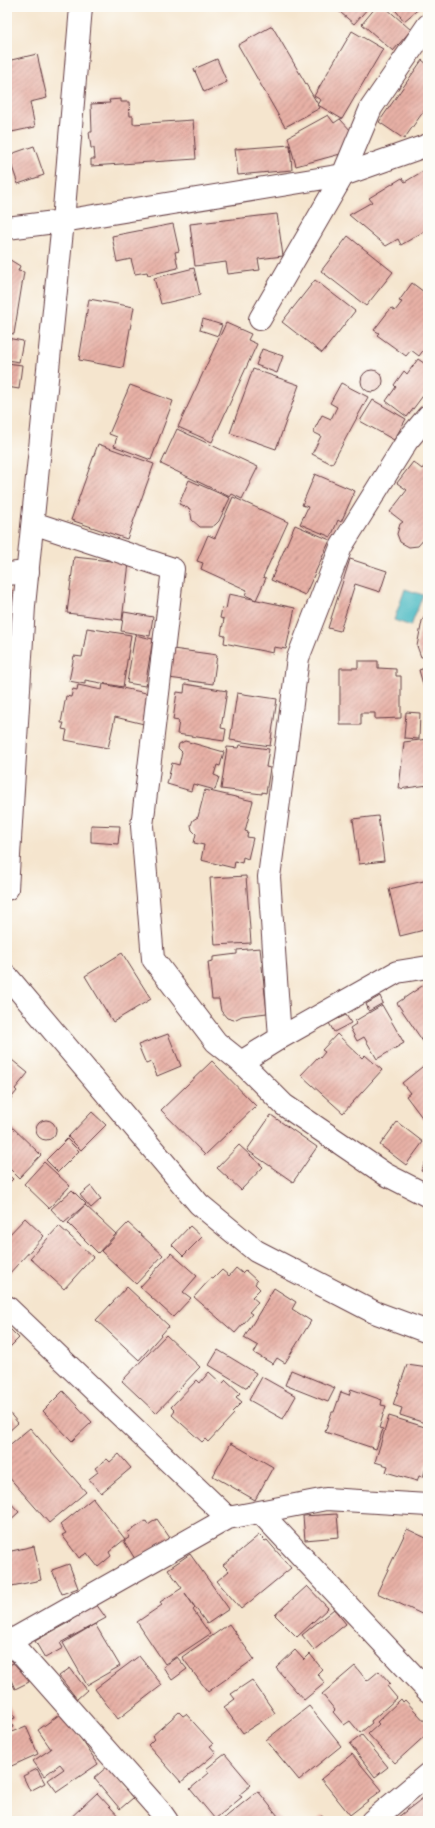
<svg xmlns="http://www.w3.org/2000/svg" width="435" height="1828" font-family="Dekko,sans-serif">
<style>
.water{fill:#4cbac3;stroke:#4b6c77}
.building{fill:url(#building-hatch)}
.lines{fill:none;stroke-linecap:round;stroke-linejoin:round}
.minor-casing{stroke:#643d43;stroke-width:24}
.tertiary-casing{stroke:#643d43;stroke-width:24}
.minor{stroke:#fff;stroke-width:22}
.tertiary{stroke:#fff;stroke-width:22}
</style>
<defs>
<pattern id="building-hatch" width="6" height="6" patternUnits="userSpaceOnUse"><rect width="6" height="6" fill="#e7b0a6"/><path d="M-1 1l2-2M0 6l6-6M5 7l2-2" fill="none" stroke="#bd8f87"/></pattern>
</defs>
<rect width="100%" height="100%" fill="#fdfcf7"/>
<filter id="ink" filterUnits="userSpaceOnUse"><feTurbulence type="fractalNoise" baseFrequency=".025" numOctaves="2"/><feDisplacementMap in="SourceGraphic" scale="8" xChannelSelector="R" yChannelSelector="G"/><feConvolveMatrix kernelMatrix="1 2 1 2 8 2 1 2 1" color-interpolation-filters="sRGB"/></filter>
<filter id="wash" filterUnits="userSpaceOnUse"><feTurbulence type="fractalNoise" baseFrequency=".012" numOctaves="4" result="noise"/><feDisplacementMap in="SourceGraphic" scale="16" xChannelSelector="R" yChannelSelector="G"/><feGaussianBlur stdDeviation="0.9" result="paint"/><feColorMatrix in="noise" values="0 0 0 0 0 0 0 0 0 0 0 0 0 0 0 0 0 1.4 0 .05"/><feComposite in="paint" operator="in"/></filter>
<g filter="url(#wash)">
<rect width="100%" height="100%" fill="#f5e5ce"/>
<!-- water -->
<path class="water" d="M405,589l18,6 -12,31 -17,-6z"/>
<g id="blocks">
<!-- building -->
<path class="building" d="M334,7h35l-15,17z
M376,7h9l26,23 -18,21 -31,-27z
M393,7h28l-17,14z
M272,26l48,82 -35,19 -47,-82z
M352,31l31,18 -41,70 -24,-14 3,-5 -7,-4z
M37,54l10,44 -17,4 5,25 -28,6v-72z
M217,59l10,23 -23,10 -10,-23z
M422,60l6,5v40l-24,34 -25,-17z
M121,99v3h8l1,14h3v8l60,-4 3,39 -105,7v-7h4l-1,-11h-3l-2,-16h3l-1,-28 19,-1 -1,-3z
M328,115l6,8 6,-4 13,14 -9,20 -48,13 -8,-29z
M290,145l2,25 -54,5 -3,-26z
M34,146l10,29 -26,9 -10,-29z
M423,171l5,8v50l-27,16 -3,-6 -12,7 -37,-31 23,-13 -3,-4 33,-20 3,4z
M277,214l6,42 -25,3 2,11 -32,4 -2,-12 -31,4 -5,-42z
M173,224l6,27 -4,1 3,16 -30,7 -1,-3 -12,2 -4,-15 -14,3 -5,-26z
M348,236l45,36 -27,34 -45,-35z
M7,258l13,8 -2,5 6,1 -10,62 -7,-1z
M194,268l6,27 -39,9 -7,-26z
M315,280l40,31 -33,42 -40,-31z
M412,283l16,12v49l-9,12 -8,-6 -5,6 -29,-21 2,-2 -5,-3 17,-22 4,3 7,-9 -3,-1z
M89,299l45,8 -11,61 -44,-8z
M203,319l19,6 -4,11 -18,-6z
M226,323l25,11 -3,6 9,4 -45,98 -34,-15z
M7,338l16,3 -4,21 -12,-2z
M262,349l21,7 -6,17 -21,-8z
M418,359l10,7v23l-21,28 -21,-16 10,-14 -2,-2 10,-14 3,3z
M7,363l15,2 -3,24 -12,-2z
M253,369l46,16 -23,64 -46,-16z
M361 381a11 11 0 1 1 22 0a11 11 0 1 1-22 0Z
M341,383l27,14 -36,67 -20,-10 9,-18 -8,-4 9,-17 9,4 6,-12 -7,-4z
M130,385l43,16 -22,59 -37,-14 3,-9 -8,-3z
M373,400l33,19 -12,21 -34,-19z
M177,429l81,38 -16,32 -10,-5 -2,3 -69,-33z
M98,444l56,20 -27,75 -56,-19z
M428,461v80l-3,-3 -7,8 -9,1 -9,-5 -3,-8 3,-10 3,-2 -13,-10 17,-22 -10,-7 16,-21 9,7z
M315,474l40,17 -14,31 -3,-2 -7,17 -31,-13 8,-17 -6,-2z
M189,480l41,18 -11,23 -4,4 -4,2h-11l-8,-7 -2,-11 -11,-5z
M233,497l55,25 -25,55 3,1 -10,22 -11,-5 2,-5 -46,-21 2,-6 -6,-2 11,-26 7,3z
M295,525l35,15 -25,55 -34,-15z
M74,557l55,6 -7,57 -55,-7z
M350,559l37,12 -7,21 -25,-8 -15,47 -12,-3z
M7,590h5l-2,23h-3z
M229,594l66,14 -9,41 -12,-2 -1,6 -49,-10 1,-7 -4,-1 3,-16 -4,-1 2,-10 4,1z
M428,610v46l-7,1 -4,-11 5,-25z
M124,612l29,5 -3,19 -29,-5z
M87,628l44,7 -8,52 -38,-7v4l-16,-3 5,-25 8,1z
M135,635l18,4 -8,47 -18,-3z
M173,649l44,6 -4,29 -44,-6z
M358,661h20v7l18,1v7h5v42l-26,1v-6h-14v12h-21v-57h18z
M428,667v35l-9,-32z
M103,684l48,10 -7,30 -29,-7 -7,31 -43,-8 2,-10 -5,-1 2,-6h-3l5,-27 5,1 2,-8 4,1 1,-5 24,5z
M185,684l42,7 -6,37 5,1 -2,12 -47,-7 2,-13 -6,-1 4,-28 7,1z
M237,693l40,6 -7,47 -40,-6z
M406,712l14,1 -1,26 -15,-1z
M428,739v46l-29,4 5,-47z
M185,741l39,11 -4,14 -3,-1 -3,10 5,2 -4,13 -22,-6 -2,7 -24,-7 5,-21 7,2 3,-13 -4,-4 1,-4z
M240,745l29,4 -3,18 4,1 -4,25 -4,-1v2l-41,-5 6,-42 12,1z
M205,790l48,11 -8,30 3,1 -1,5 6,1 -5,21 -5,-2 -1,6 -7,-2 -1,7 -33,-8 3,-15 -10,-2 2,-9 -4,-4 -1,-5 2,-5 5,-3z
M378,816l6,45 -25,3 -6,-45z
M91,825l29,1 -2,18 -27,-2z
M246,876l5,67 -36,2 -5,-67z
M428,880v49l-28,7 -11,-47z
M260,948l7,65 -25,3 -8,4 -7,-2 -6,-7 -2,-12h-7l-4,-37 5,-1v-4l24,-3v-4z
M122,953l29,46 -38,23 -28,-46z
M428,982v63l-2,1 -29,-43z
M380,996l3,7 -14,8 -3,-7z
M382,1005l22,38 -27,16 -13,-22 -7,4 -7,-13 6,-4 -1,-3z
M346,1015l5,8 -17,9 -5,-9z
M168,1034l13,32 -24,10 -6,-14 -5,2 -8,-19z
M337,1034l25,24 3,-3 17,15 -39,43 -42,-38 17,-18 2,1 5,-6 -3,-2z
M7,1056l21,17 -13,16 2,2 -10,12z
M212,1061l44,45 -51,49 -44,-45z
M427,1063l1,54 -4,3 -18,-24 4,-3 -8,-10z
M92,1112l14,13 -25,25 -13,-13z
M271,1115l46,32 -24,35 -46,-32z
M36 1130a10 10 0 1 1 20 0a10 10 0 1 1-20 0Z
M7,1122l34,33 -22,23 -12,-12z
M397,1122l26,20 -17,23 -26,-20z
M67,1139l12,12 -21,21 -12,-12z
M239,1145l24,22 -22,23 -24,-22z
M428,1157v17l-7,-3z
M44,1162l26,24 -21,22 -25,-24z
M7,1174l6,5 -6,6z
M91,1186l10,13 -10,9 -11,-13z
M72,1190l14,14 -22,19 -13,-14z
M85,1205l31,29 -18,19 -30,-30z
M25,1218l19,18 -37,40v-39z
M128,1223l35,32 -27,29 -35,-33z
M59,1226l34,31 -29,32 -34,-31z
M190,1226l12,11 -19,19 -11,-11z
M171,1253l26,23 -14,16 8,6 -18,19 -33,-30z
M236,1268l6,5 3,-3 12,11 -2,3 5,5 -8,8 6,5 -9,10 3,2 -17,19 -41,-36 17,-19 2,1 9,-9 7,6z
M127,1287l42,39 -30,34 -43,-40z
M274,1288l22,14 -4,7 19,12 -26,42 -8,-5 -4,6 -19,-11 4,-7 -14,-8z
M9,1328l10,10 -12,12v-21z
M166,1335l34,32 -44,46 -34,-32z
M218,1350l38,23 -9,15 -38,-23z
M407,1365l21,3v56l-28,-9 2,-7 -9,-3z
M291,1370l44,18 -7,14 -43,-17z
M209,1372l13,12 4,-4 14,13 -4,4 6,5 -10,10 2,2 -26,28 -3,-3 -3,3 -30,-27 3,-4 -4,-4 26,-27 3,3z
M262,1377l34,19 -13,23 -34,-19z
M351,1389l31,11 -1,5 5,1 -7,22 4,1 -7,20 -51,-17 7,-20h2l7,-20 8,3z
M63,1391l29,31 -20,19 -29,-30z
M7,1410l11,13 -11,10z
M389,1416l39,12v33l-5,16 -4,-1 -2,5 -31,-9 2,-6 -13,-4z
M30,1428l56,64 -37,31 -42,-48v-28z
M231,1443l42,24 -18,33 -42,-24z
M119,1454l12,14 -30,25 -12,-14 9,-7 -3,-4 12,-9 3,3z
M93,1498l32,41 -16,13 2,4 -13,11 -11,-14 -8,5 -17,-23 4,-2 -6,-8z
M7,1499l12,13 -12,11z
M337,1514l2,23 -34,3 -2,-24z
M157,1519l13,19 -35,21 -11,-18 6,-4 -3,-4 19,-12 2,4z
M407,1529l21,10v78l-51,-24z
M259,1535l6,6 2,-1 24,28 -50,41 -24,-28 12,-10 -6,-6z
M34,1546l7,34 -34,7v-35z
M190,1554l39,55 -22,15 -22,-31 10,15 -2,2 17,24 -45,30 -28,-42 25,-17 -2,-3 22,-14 -14,-19z
M69,1564l9,24 -16,6 -10,-24z
M307,1586l21,22 -31,29 -22,-22z
M96,1604l10,14 -46,25 3,5 -18,10 -10,-17 38,-21 -2,-3z
M334,1609l12,15 -32,26 -12,-15z
M95,1624l25,42 -33,19 -24,-42z
M229,1624l25,35 -46,33 -26,-35z
M295,1650l9,10 6,-6 12,15 -5,5 8,9 -21,17 -28,-32z
M139,1656l23,29 -44,34 -23,-30z
M177,1657l10,12 -15,11 -9,-13z
M22,1659l7,23 -14,7 -4,-9 -4,2v-16z
M355,1666l12,15 12,-10 11,12 -3,3 10,12 -26,23 1,2 -12,10 -10,-12 -6,4 -11,-13 2,-2 -13,-16z
M70,1668l17,22 -10,9 -18,-23z
M252,1680l23,33 -32,20 -19,-26 11,-8 -4,-5z
M401,1699l2,3 2,-2 23,25v8l-33,30 -27,-29 11,-10 -2,-2z
M7,1700l8,18 -5,2 3,7 -6,3z
M309,1706l32,40 -42,34 -33,-40z
M63,1712l35,52 -41,28 -9,-12 16,-11 -4,-5 -16,12 -11,-15 18,-12 -13,-19z
M179,1712l4,4 3,-2 27,30 -3,2 6,7 -35,29 -33,-37 6,-6 -2,-3z
M26,1726l12,28 -31,14v-34z
M362,1735l26,32 -13,10 -25,-33z
M225,1754l26,31 -12,10 3,2 -27,22 -25,-30 19,-16 -3,-4z
M352,1754l30,36 -32,25 -29,-36z
M108,1766l25,32 -13,11 -26,-31z
M37,1769l8,14 -15,8 -7,-15z
M258,1791l24,30h-59l-1,-1z
M97,1793l26,28h-56z
M428,1794v24l-4,3h-31z
M322,1816l4,5h-11z"/>
</g>
</g>
<g filter="url(#ink)">
<use href="#blocks" fill-opacity="0" stroke="#643d43" stroke-width="1"/>
<g class="lines">
<!-- minor casing -->
<g class="minor-casing">
<path id="minor" d="M260,319l83,-144 28,-67 57,-83
M428,416l-21,25 -66,106 -43,111 -29,219 11,161 -39,24 43,43 101,69 43,22
M33,523l140,46 -31,257 11,133 63,83 25,20
M7,574l21,-2
M280,1038l117,-66 31,-5
M7,1307l221,211
M260,1512l168,179
M7,1638l153,173 7,10
M7,1643l221,-125 98,-19 102,6
M372,1821l56,-47"/>
</g>
<!-- tertiary casing -->
<g class="tertiary-casing">
<path id="tertiary" d="M7,228l56,-7 280,-46 85,-30
M7,889l17,-283 39,-385 18,-214
M7,976l192,228 57,47 118,61 54,20"/>
</g>
<!-- minor -->
<use href="#minor" class="minor"/>
<!-- tertiary -->
<use href="#tertiary" class="tertiary"/>
</g>
</g>
<!-- margin -->
<rect width="435" height="1828" fill="none" stroke="#fdfcf7" stroke-width="24"/>
</svg>
